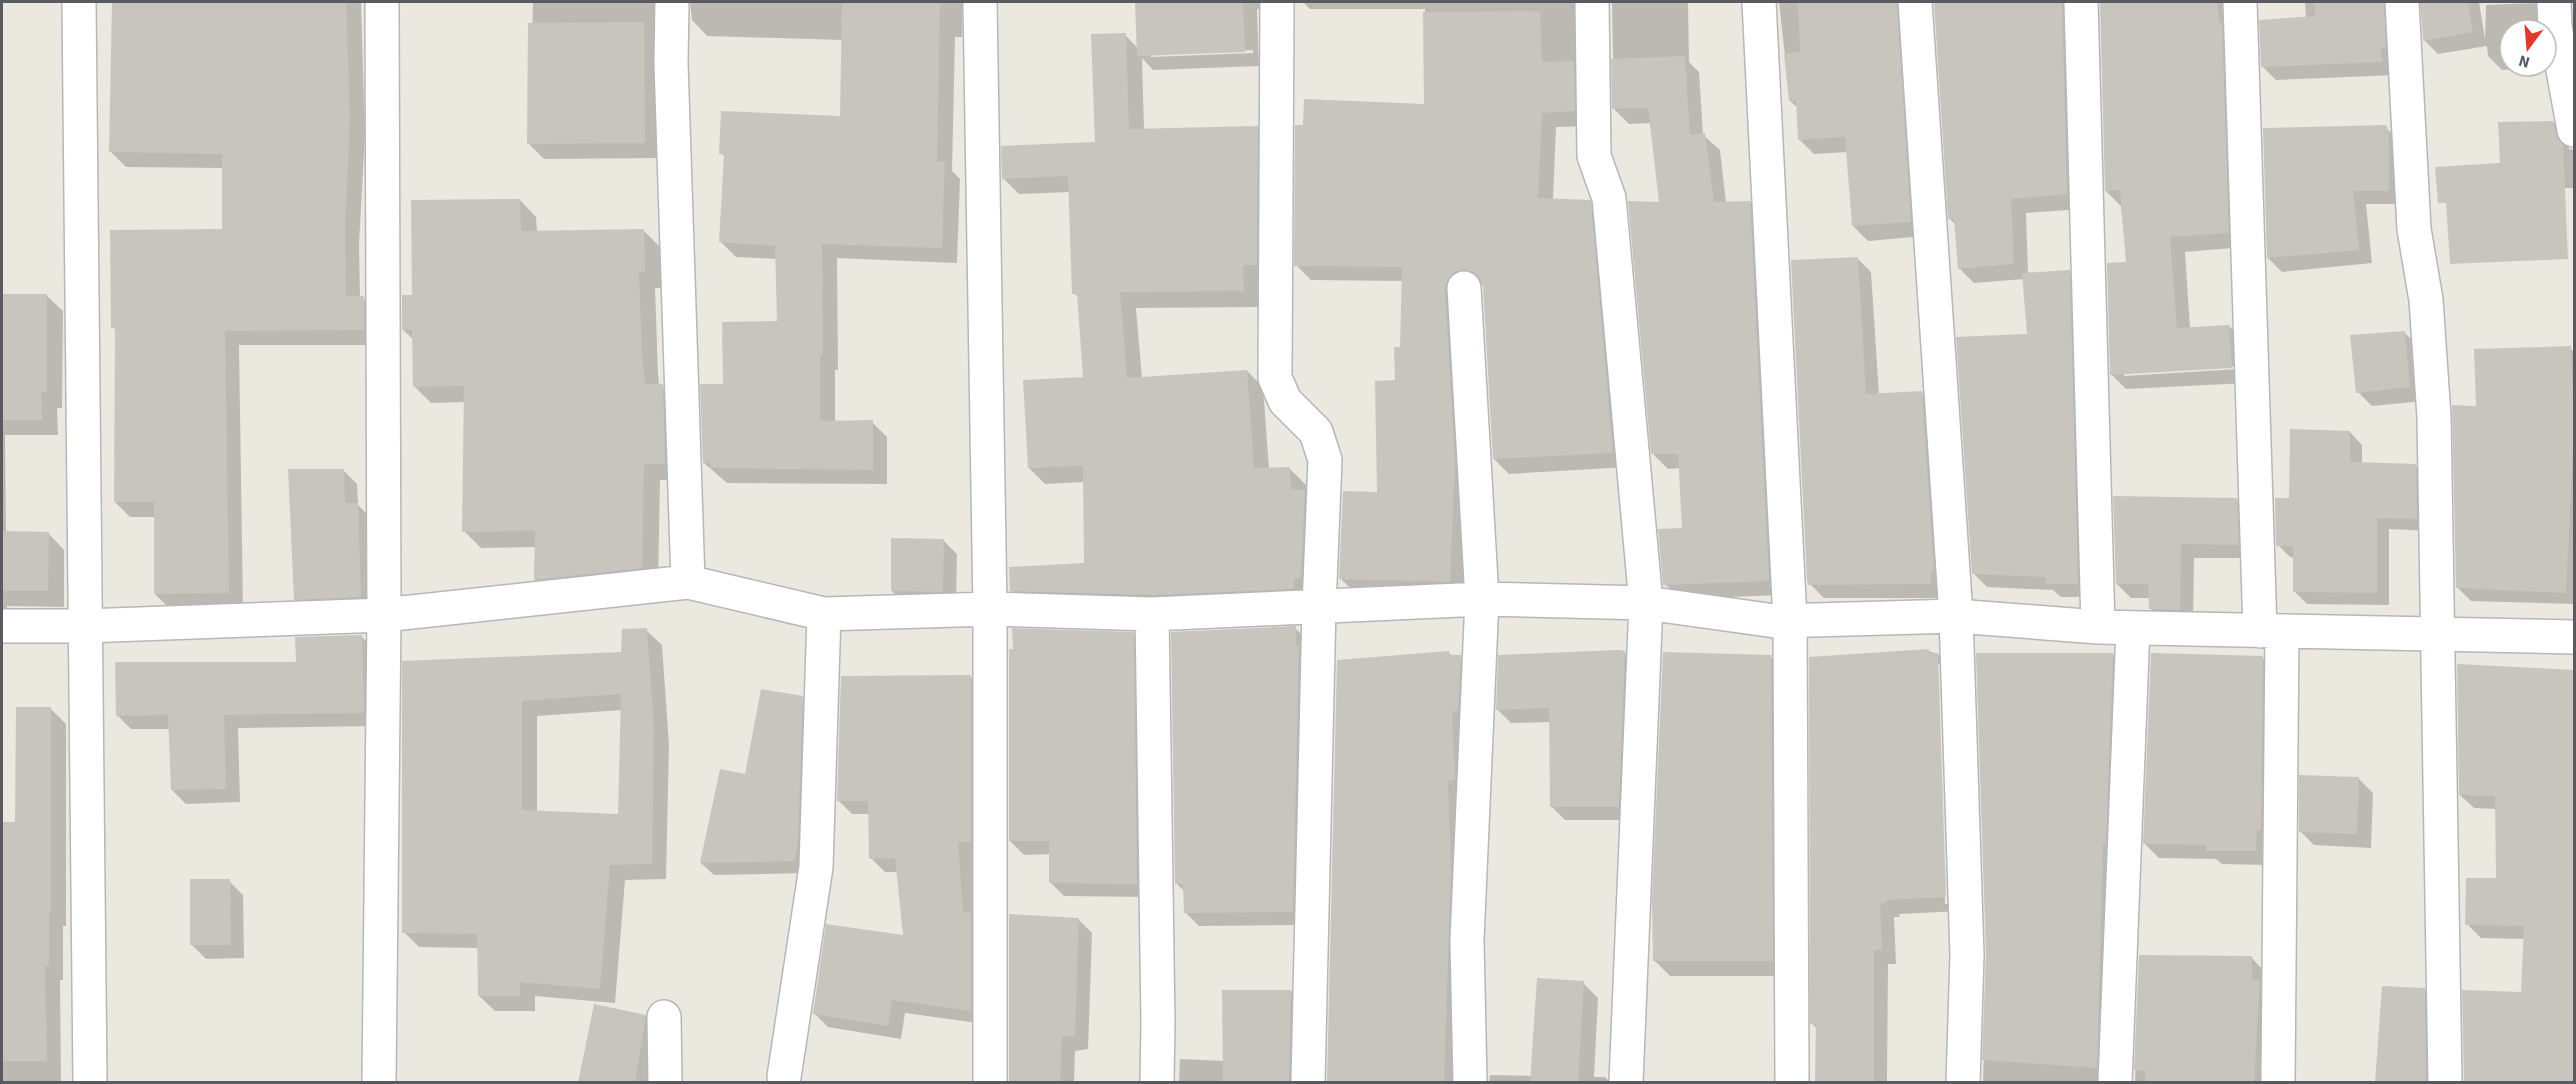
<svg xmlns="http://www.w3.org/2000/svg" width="2576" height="1084" font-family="'Source Sans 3',sans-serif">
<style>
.shadow{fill:#0003;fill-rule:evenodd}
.building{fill:#c8c5be;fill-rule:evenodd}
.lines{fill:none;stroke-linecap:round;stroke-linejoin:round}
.minor-casing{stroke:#b5b7bc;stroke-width:36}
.minor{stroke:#fff;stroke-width:33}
</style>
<rect width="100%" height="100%" fill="#ebe8df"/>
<!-- shadow -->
<path class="shadow" d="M114,2h247l4,132 -6,110 1,53 19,15v33h-140l4,263 -73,1 -15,-15v-77h-25l-15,-15 1,-171 -3,-4 111,-97v-62l-98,-1 -15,-15z
M533,2h145l-18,156 -116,1 -15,-15z
M690,2h272v35h-7l-3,134 8,8 -3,84 -120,-5 1,112h-3v52h37l15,15v47l-160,-1 -23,-20 21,-78 53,-62 -1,-64 -41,-2 -16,-16 5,-84 -4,-4 120,-35 2,-78 -136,-4 -15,-16z
M1137,2h145l-7,7h-18l2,57 -106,4 -11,-12 2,72 113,-3 16,17v137h-14v26l-123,1 6,70 105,-7 16,16 6,82 20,-1 17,17v8l15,15 -4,86 -289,13 -17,-17 75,-25 -1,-83 -40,2 -16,-16 56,-90 -6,-80 -5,-5 -4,-101 -51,2 -16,-16 93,-34 29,-109 13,13zM1253,50v3l-102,4v-3z
M1303,2h293l-7,124 -33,1 -3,73 36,1 15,15 24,251 -119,7 -15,-15 -10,-174 -6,-1 -13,312 -110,-3 -15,-15 39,-85 23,-145 1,-67 -92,-1 -15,-15 130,-159 -1,-97h-115z
M1612,2h76l1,60 10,10 4,63 17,15 6,53 24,-1 15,15 18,378 -103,4 -15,-15 18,-55 -3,-61 -12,1 -15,-15 7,-250 -9,-81 -22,1 -15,-15z
M1779,2h140l6,234 -57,5 -15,-15 -6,-74 -33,2 -15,-15 -1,-31 -8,-7z
M1935,2h151l-4,207 -56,4 2,61 41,-2 13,13 9,312h-30l-8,-7 -66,-3 -14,-14 56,-238 -5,-56 -50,4 -15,-15 -3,-43 -6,-6z
M2101,2h131l11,245 -58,5 5,76 39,-2 14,15 3,42 -120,6 -15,-15 16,-110 -6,-58 -15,-15zM2239,366v3l-115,7v-3z
M2305,2h99l-9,73 -119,5 -14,-14 44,-48z
M2420,2h59l6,37 1,-34 49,-2 14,14 5,51 -52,2 -14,-14 -1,-10 -49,8 -14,-14zM2510,30h36v36h-36z
M2553,122l12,13 4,14 5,1v38l-60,2z
M2385,127l15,14 2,63h-36l6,59 -90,9 -14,-14z
M520,200l16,17 1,15 107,-1 16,16 1,41h-6l3,86 1,11 20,17 2,78h-21l-2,104 -106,12 -17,-17 1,-32 -55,1 -17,-17 2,-129 -35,1 -17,-17v-46l-11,-10 10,-33z
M1857,258l14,14 8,123 43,-2 14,14 8,191h-120l-14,-14z
M2,295h44l17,16 -1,97h-5l1,27h-53l1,98h42l16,17v57l-57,-1v14h-5z
M2404,332l14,14 6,55 -52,5 -14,-14z
M2570,348l4,4v252l-103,-3 -14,-14 21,-180z
M2350,432l12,13v19l53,1 13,13 1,53 -40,-2v76l-82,-1 -13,-13v-33l-4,-1 -12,-12 13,-45z
M343,470l14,14 1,21 14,14 2,92 -65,2 -14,-14z
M2236,499l14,14 2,45h-58l-1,65h-28l-14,-14 -1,-11h-19l-14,-14z
M943,540l14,14 -1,51h-50l-14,-14z
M1295,628l14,14 -2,283 -108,1 -14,-14v-20l-9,-9z
M646,630l16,15 7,100 -3,134 -41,1 -10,123 -80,-7v15h-40l-16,-15v-48l-60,-1 -15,-15v-269l219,-10zM622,710l-2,106 -83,-4v-96z
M1133,634l14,14 4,249 -87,-1 -14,-14 1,-28 -27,1 -14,-14z
M361,636l14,14 3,76 -140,2 2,74 -54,2 -14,-14 -2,-61h-39l-14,-14 181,-52z
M1928,651l10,3 14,15 8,242 -61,3 1,3h-6l2,47h-8l-1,118h-71l1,-53 -5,-6zM1937,664h3l8,240h-3z
M1448,652l5,5h7l15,15 -16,410h-131z
M1625,653l14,14 -7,153h-67l-14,-14v-84l-40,1 -14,-14z
M2113,654l13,14 -16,414h-127l4,-126z
M1771,657l16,15 1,304h-118l-16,-16z
M2262,657l14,14 -6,194 -48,-1 -6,-5 -57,-1 -14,-14z
M2458,666l116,5v411h-109l58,-88 2,-55 -44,-1 -14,-14 31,-44 -1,-71 -23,-1 -14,-13z
M971,677l14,14v164h-13l13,169 -80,-11 -4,26 -73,-12 -14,-14 91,-76 -7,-65h-13l-14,-14 -1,-44h-18l-14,-14z
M802,698l13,13 -8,162 -93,2 -13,-12 45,-87z
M51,709l15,15v202h-3v54h-3l1,102h-59v-259h15z
M2359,779l14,14 -2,55 -57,-3 -14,-14z
M229,881l14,14 1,63 -38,1 -14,-14z
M1078,919l14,14 -4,116 -13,2 -1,31h-64z
M2140,957l112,1 13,14 3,110h-133z
M1583,983l15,15 -4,79h11l5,5h-121l1,-7 42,1z
M2424,989l14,14 1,79h-62z
M1291,991l15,15 -2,76h-125l1,-23 44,2z
M645,1016l17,17 -8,49h-74z"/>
<!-- building -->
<path class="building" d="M112,2h234l4,116 -5,110 1,68h18v34l-139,1 4,262 -75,1v-92h-40l1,-174h-4l-1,-98 112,-1v-75l-113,-2z
M842,2h98l-3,160h8l-3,86 -120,-4 1,111h-3v66l53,-1v50l-163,-2v-5h-7l-3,-79h23l-1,-62 55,-1 -2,-75 -56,-4 5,-88h-5l2,-43 119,5z
M1135,2h108l2,50 -108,4z
M1798,2h99l14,220 -59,4 -7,-89 -47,3 -2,-39h-7l-5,-47 16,-2z
M1934,2h128l5,192 -56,5 3,65 -56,5 -4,-50h-6z
M2100,2h117l2,21h3l7,210 -59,4 7,91 52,-3 3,43 -122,7 -3,-112 19,-1 -6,-72 -15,1z
M2314,2h70l2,45 -5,1 1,14 -121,5 -2,-47 56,-4z
M2421,2h47l5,30 -50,9z
M1540,11l2,51 32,-1 1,50 -33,2 -4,85 52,2 1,2 22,251 -120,6 -10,-173 -3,-8 -7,-6 -9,-3 -10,3 -6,7 -3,10 10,172 -5,121 -111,-3 4,-88 34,1 -2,-111 20,-1 -1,-33h6l2,-80 -108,-1 1,-141h8l1,-26 120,5 -1,-92z
M644,22l1,121 -118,1 1,-121z
M1126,33l3,96 129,-3 -1,139h-14l1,26 -124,1 7,86 120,-8 7,98 36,-1 1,22 14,1 -4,88h-7v11l-142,6 -142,-4 -1,-24 75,-4 -1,-97 -55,2 -5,-88 60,-3 -6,-83h-5l-4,-118 -66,3 -1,-33 94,-4 -4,-108z
M1685,56l5,79 15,-2 9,69 36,-1 19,380 -106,4 -5,-56 24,-1 -4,-74h-27l-23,-253 31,1 -11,-94 -36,1 -1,-50z
M2553,121l3,13 7,10 5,115 -118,5 -4,-61h-8l-3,-36 65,-4 -2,-41z
M2386,125l3,8v58h-36l6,59 -92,8 -4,-130z
M520,199l1,32 123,-2 1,43h-6l3,85 3,27h18l2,80h-21l-2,104 -108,12 1,-49 -73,1 2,-146 -51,1 -1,-57h-10v-35h10l-1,-95z
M1858,257l8,137 56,-3 12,181h-3v12l-123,1 -1,-6 -16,-319z
M2070,270l8,314h-32v-7l-74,-3 -16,-237 71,-3 -5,-61z
M2,294h45v98h-6l1,28h-40z
M2405,331l5,56 -54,6 -6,-58z
M2571,346l3,82 -8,165 -110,-5 -4,-183 24,1 -2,-57z
M2290,429l60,2v31l66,2 1,55 -40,-1v75l-84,-1v-46h-17l-1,-48h14z
M288,469h56l1,34h13l3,94 -67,3z
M2113,496l124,2 2,47 -58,-1 -1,66 -31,-1 -1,-25h-32z
M2,531l47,1 -1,59h-46z
M891,538l53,1 -1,53 -52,-1z
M1296,626v20h3l-6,266 -109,1 -1,-29h-8l-4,-252z
M647,628l7,101 -2,135 -42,1 -10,124 -80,-7v14h-42l-1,-62 -75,-1v-272l219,-9 1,-23zM621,694l-3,120 -96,-4v-109z
M1012,628l122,4 3,252 -88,-1v-42h-40v-192h4z
M362,635l2,78 -140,2 2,74 -55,1 -3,-75 -52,1 -1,-54h181l-1,-25z
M1929,649v4h9l8,244 -60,3v3h-6l2,47h-8v133h-59l1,-59h-6l-1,-367z
M1618,650l7,1 -6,156h-69l-1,-99 -53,2 2,-55z
M1449,651v4h12l-3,56h-4l-2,5 3,64 -7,1 3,88 -7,214h-117l10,-423z
M1663,652l108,3 2,306h-120l-1,-63z
M1976,653h137l-7,191h-3l-6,224 -115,-8 4,-106z
M2151,653l112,3 -2,174h-4l-1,21h-50v-6l-63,-1z
M2457,664l117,6v413h-110l-2,-93 59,2 3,-66 -59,-1 1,-47h30l-1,-82 -36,-1z
M971,675v167h-13l5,70 8,1v98l-79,-11 -4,26 -75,-12 13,-90 77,11 -8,-77 -26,1 -1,-58h-31l4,-125z
M761,689l42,7 -5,147 -4,18 -94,2 20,-94 25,5z
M16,707h35v205h-2v53l-4,1 2,95h-45v-239h13z
M2299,775l60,2 -2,57 -58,-2z
M190,879h40l1,66h-41z
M1009,914l70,4 -4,118 -13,1 -2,46h-51z
M2139,955l113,1v24h8l-6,103h-109l1,-12 -12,-1z
M1537,978l47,3 -6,102h-48z
M2382,986l43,2 1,95h-51z
M1222,990h69l-2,93h-66z
M594,1004l52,11 -11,68h-57z"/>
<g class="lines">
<!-- minor casing -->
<g class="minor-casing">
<path id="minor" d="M79,2l11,1080
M672,2l-1,61 17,519
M980,2l10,607v473
M1277,2l-2,376 10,23 31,31 9,28 -6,147 -11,475
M1592,2l2,154 15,42 37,405 -20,479
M1759,2l31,619 2,461
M1915,2l41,614 11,339 -4,127
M2081,2l17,625
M2240,2l20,629
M2402,2l12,227 12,71 8,117 11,665
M2554,2l1,24 19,104
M1464,288l18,311 -15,341 3,142
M1152,614l6,410 -1,58
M2,626h82l300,-11 304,-33 136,32 166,-5 162,5 330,-15 164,4 129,18 181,-5 142,11 476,10
M664,1017l1,65
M784,1077l32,-210 8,-253
M379,1082l5,-467 -2,-613
M2115,1082l18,-454
M2278,1082l4,-451"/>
</g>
<!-- minor -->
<use href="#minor" class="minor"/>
</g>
<!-- border -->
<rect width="2576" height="1084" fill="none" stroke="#585c60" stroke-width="6"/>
<!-- north arrow -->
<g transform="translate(2528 48) rotate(196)"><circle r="28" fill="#ffffff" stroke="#bcbebf" stroke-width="1.5"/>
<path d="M0-4.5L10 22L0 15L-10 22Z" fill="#e83728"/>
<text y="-9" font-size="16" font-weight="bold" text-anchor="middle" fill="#585c60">N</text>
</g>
</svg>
